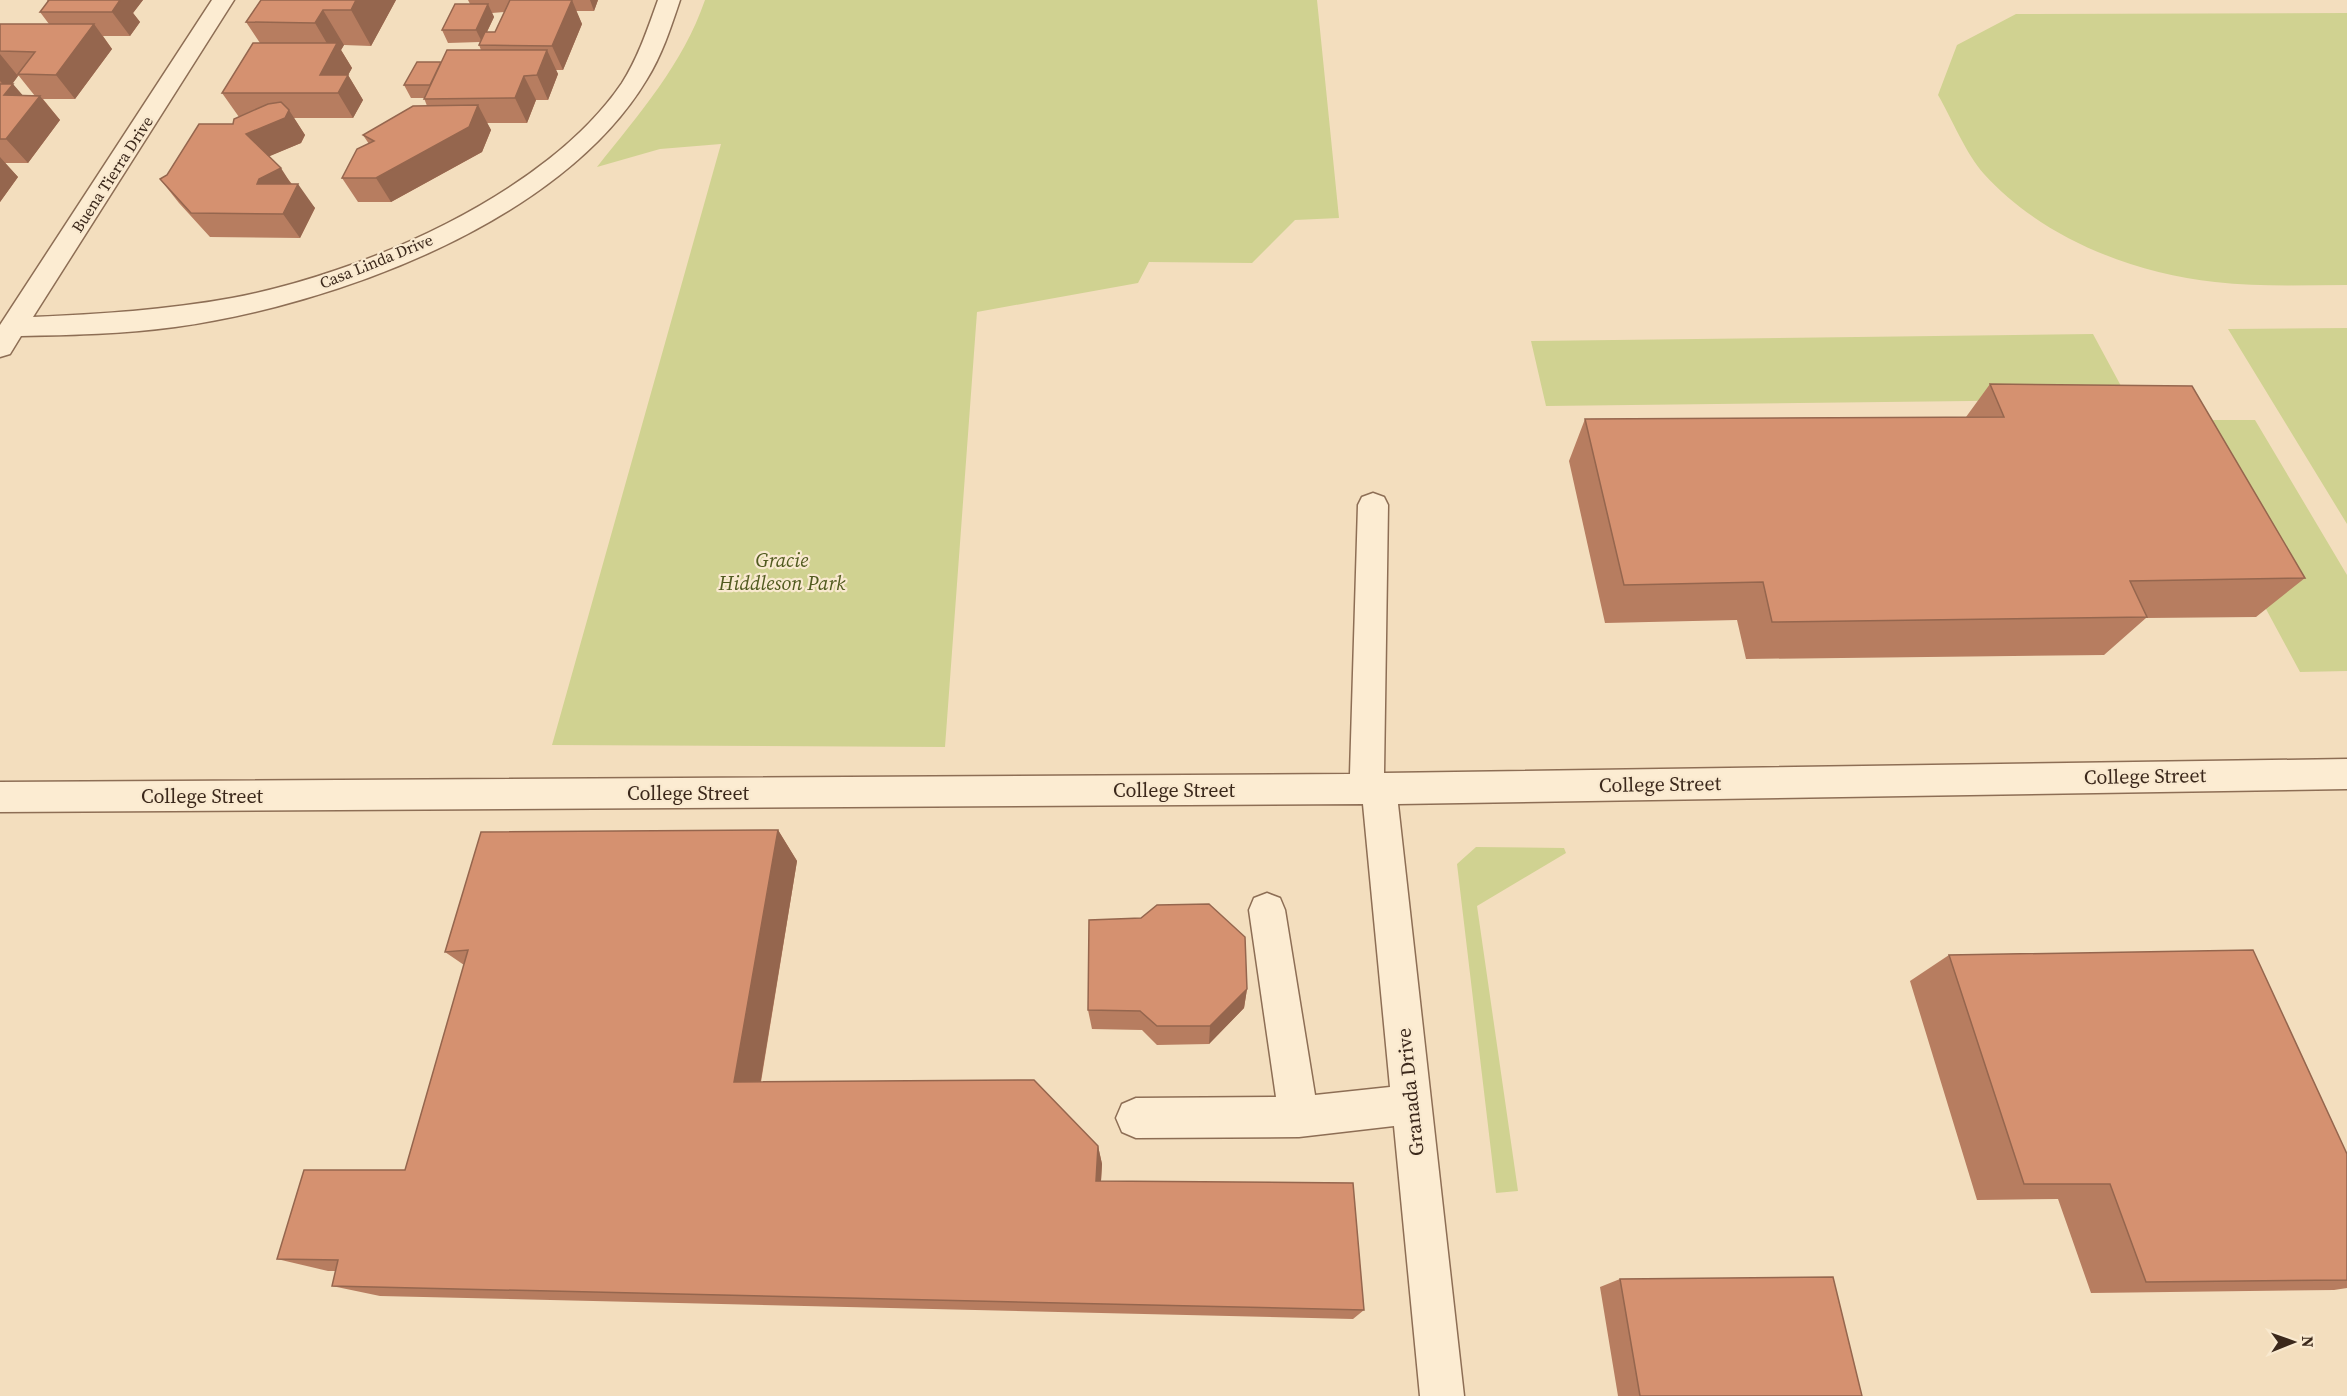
<svg xmlns="http://www.w3.org/2000/svg" width="2347" height="1396" font-family="'Source Serif 4',serif">
<style>
.green{fill:#d0d291}
.lines{fill:none;stroke-linecap:round;stroke-linejoin:round}
.minor-casing{stroke:#8d6e55;stroke-width:3}
.minor{fill:#fcecd2;fill-rule:evenodd}
.wall{fill:#b77d60;fill-rule:evenodd}
.shaded-wall{fill:#95664e}
.building{fill:#d59170;stroke:#95664e;stroke-width:1.5}
.labels{text-anchor:middle;stroke-width:4.5;stroke-linejoin:round;paint-order:stroke}
.far-street-label{font-size:16px;fill:#3b281b;stroke:#f9e9cf}
.park-label{font-size:20px;font-style:italic;fill:#505a1f;stroke:#f9e9cf}
.street-label{font-size:20px;fill:#3b281b;stroke:#f9e9cf}
</style>
<rect width="100%" height="100%" fill="#f3debe"/>
<!-- green -->
<path class="green" d="M705,0h612l22,218 -44,2 -43,43 -103,-1 -11,21 -161,29 -32,435 -393,-2 169,-601 -61,5 -63,18c42,-53 86,-103 108,-167z
M2347,13v272c-44,0 -89,2 -132,-3 -84,-9 -174,-45 -231,-108 -18,-20 -32,-55 -46,-79l19,-50 59,-31z
M2347,328v196l-119,-195z
M2093,334l35,65 -582,7 -15,-65z
M2164,420h91l92,155v96l-47,1z
M1476,847l88,1 2,5 -89,53 41,285 -22,2 -39,-329z"/>
<g class="lines">
<!-- minor casing -->
<g class="minor-casing">
<path id="minor" d="M212,0h22l-201,317c67,-3 133,-7 199,-19 129,-24 314,-103 390,-215 16,-25 26,-55 36,-83h22c-9,27 -18,55 -33,79 -86,144 -314,226 -472,248 -51,7 -103,8 -154,9l-11,18 -10,3v-32z
M1373,493l11,4 4,8 -4,268 963,-14v30l-949,15 66,592h-44l-26,-270 -95,11 -163,1 -14,-6 -6,-14 6,-14 14,-6 140,-1 -27,-187 5,-12 13,-5 13,5 5,12 30,185 75,-8 -27,-283 -1363,8v-30l1350,-8 8,-269 4,-8z"/>
</g>
<!-- minor -->
<use href="#minor" class="minor"/>
</g>
<!-- wall -->
<path class="wall" d="M47,0h96l-10,13 7,9 -10,14h-27l9,13 -37,50h-32l17,21 -32,43h-23l13,14 -18,25v-178h49l-9,-12 8,-10zM18,76h1l16,20 -13,-1 -10,-11z
M261,0h135l-25,46 -27,-1 -3,5 11,18 -4,7 15,25 -10,18h-59l11,17 -4,8 -32,13 23,28 23,24 -15,30 -90,-1 -31,-34 -19,-24 7,-4 66,-51 6,-7 -17,-24 38,-50 -14,-21z
M468,0h130l-4,11h-18l6,13 -19,46h-7l2,4 -10,26h-12l-9,23h-40l4,7 -9,22 -91,50h-33l-16,-24 27,-34 -6,-9 64,-29 -3,-8h-13l-7,-13 37,-23 40,-12 -2,-5 1,-3 -32,1 -6,-13 28,-26zM504,12l-9,20h-8l7,-15 -2,-4z
M1990,384l315,194 -49,39 -110,1 -42,37 -358,4 -9,-39 -132,3 -36,-162 16,-42 381,-2z
M778,830l19,31 -36,221 337,64 4,18 -1,17 263,129 -11,9 -973,-23 -48,-10 4,-15h-8l-51,-12 128,-89 59,-205 -19,-13z
M1949,955l398,199v134l-13,2 -243,3 -33,-94 -81,1 -67,-219z
M1247,989l-3,19 -35,36 -52,1 -15,-15 -50,-1 -4,-19z
M1620,1279l242,117h-244l-18,-109z"/>
<!-- shaded-wall -->
<path class="shaded-wall" d="M111,0h32l-10,13 7,9 -10,14 -18,-24z
M356,0h40l-25,46 -20,-36z
M572,0l10,24 -19,46 -11,-24z
M590,0h8l-4,11z
M488,4l6,13 -12,25 -6,-12z
M323,10l21,35 -3,5 11,18 -14,25 -18,-18 12,-23 -17,-29z
M94,24l18,25 -37,50 -19,-24z
M547,50l11,24 -10,26 -11,-25z
M0,54l18,22 -10,14 -8,-9z
M348,75l15,25 -10,18 -15,-25z
M524,76l12,24 -9,23 -12,-25z
M13,84l19,22 8,-10 20,24 -32,43 -22,-24 -2,-44z
M478,105l13,25 -9,22 -91,50 -15,-24z
M289,110l16,25 -4,8 -38,16 -17,-25z
M0,157l18,20 -18,25z
M281,168l14,22 3,-6 17,24 -15,30 -17,-24 -26,-30 2,-5z
M778,830l19,31 -40,242 -23,-21z
M1247,989l-3,19 -35,36 1,-18z
M1098,1146l4,18 -2,33 -4,-16z"/>
<!-- building -->
<path class="building" d="M49,0h71l-8,12h-72z
M261,0h95l-5,10h-28l-8,13 -69,-1z
M510,0h62l-20,46 -73,-1 6,-13h10z
M455,4h33l-12,26h-34z
M0,24h94l-38,51 -38,-1 17,-22 -35,-1z
M253,43h84l-17,32h28l-10,18h-116z
M447,50h100l-10,25 -13,1 -9,22 -91,1z
M417,62h24l-11,23h-26z
M0,84h13l-9,11 36,1 -34,43h-6z
M281,102l8,8 -4,8 -39,16 35,34 -22,11 -2,5h41l-15,30 -92,-1 -31,-34 7,-4 32,-51h34l1,-5 34,-15z
M478,105l-9,22 -93,51h-34l15,-29 17,-8 -11,-6 50,-29z
M1990,384l202,2 113,192 -175,3 17,36 -375,5 -9,-40 -139,3 -39,-166 419,-2z
M778,830l-44,252 300,-2 64,66 -2,35 257,2 11,127 -1032,-24 6,-26 -61,-1 27,-89h101l63,-220 -23,2 36,-120z
M1209,904l36,33 2,52 -37,37h-53l-17,-15 -52,-1 1,-90 52,-2 16,-13z
M2253,950l94,204v126l-201,2 -36,-98h-86l-75,-229z
M1833,1277l29,119h-222l-20,-117z"/>
<g class="labels">
<!-- far-street labels -->
<g class="far-street-label">
<text transform="translate(112 174) rotate(-57)" y="6">Buena Tierra Drive</text>
<text transform="translate(376 261) rotate(-22)" y="6">Casa Linda Drive</text>
</g>
<!-- park labels -->
<g class="park-label">
<text x="782" y="567">Gracie<tspan x="782" dy="23">Hiddleson Park</tspan></text>
</g>
<!-- street labels -->
<g class="street-label">
<text transform="translate(2145 776) rotate(-1)" y="7">College Street</text>
<text transform="translate(1660 784) rotate(-1)" y="7">College Street</text>
<text x="1174" y="797">College Street</text>
<text x="688" y="800">College Street</text>
<text x="202" y="803">College Street</text>
<text transform="translate(1410 1092) rotate(-96)" y="7">Granada Drive</text>
</g>
</g>
<!-- north arrow -->
<g transform="translate(2293 1342) rotate(89)" stroke="#f9e9cf" stroke-width="4.5" paint-order="stroke">
<path d="M0-4.5L10 22L0 15L-10 22Z" fill="#3b281b"/>
<text y="-9" font-size="16" font-weight="bold" text-anchor="middle" fill="#3b281b">N</text>
</g>
</svg>
